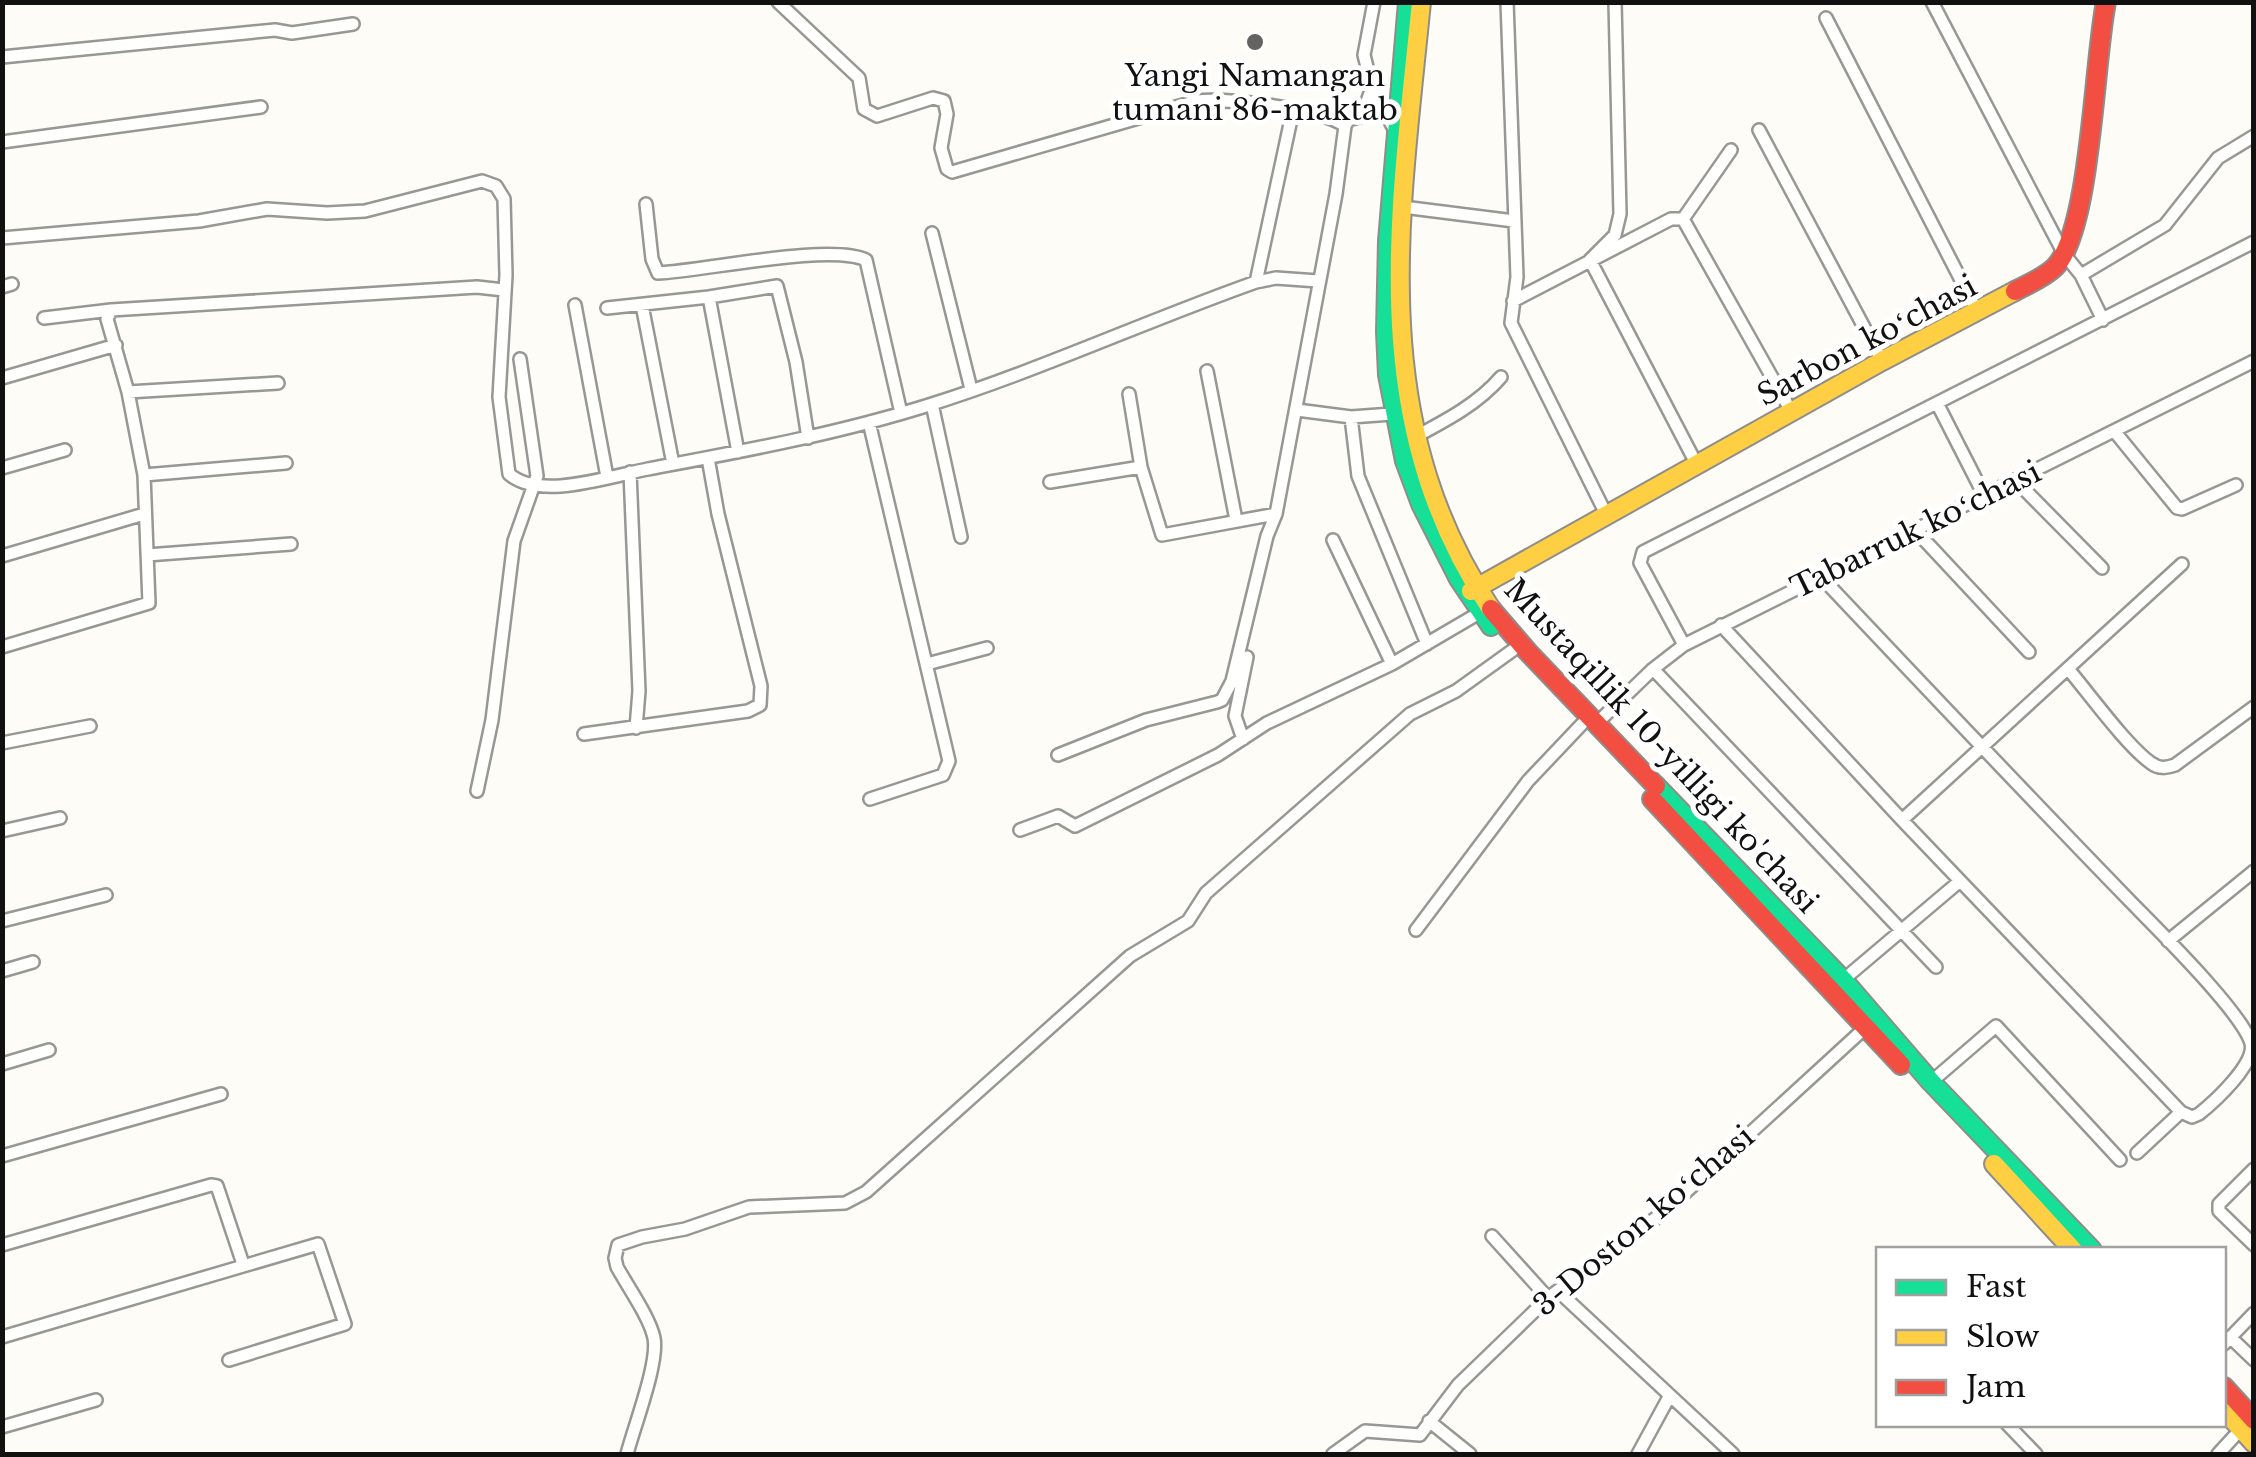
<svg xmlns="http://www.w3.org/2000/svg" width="2256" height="1457" font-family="'Libre Baskerville',serif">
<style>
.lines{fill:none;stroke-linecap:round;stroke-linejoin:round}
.street-casing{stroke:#979795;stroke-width:16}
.fast-casing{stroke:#8e8d8b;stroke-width:22}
.slow-casing{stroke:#8e8d8b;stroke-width:22}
.jam-casing{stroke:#8e8d8b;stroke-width:22}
.street{stroke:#fffffe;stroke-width:11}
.fast{stroke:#16e098;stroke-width:18}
.slow{stroke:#ffcf43;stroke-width:18}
.jam{stroke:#f24e42;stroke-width:18}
.poi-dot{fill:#646362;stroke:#fff;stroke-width:4}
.labels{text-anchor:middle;stroke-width:10;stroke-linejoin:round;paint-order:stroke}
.poi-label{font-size:30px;fill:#111;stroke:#fff}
.street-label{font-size:30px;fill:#111;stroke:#fff}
</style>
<rect width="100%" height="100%" fill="#fdfcf7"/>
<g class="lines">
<!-- street casing -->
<g class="street-casing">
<path id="street" d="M778,2l81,76 5,31 13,7 56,-18 11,3 3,13 -6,34 6,21 5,3 245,-71c30,-3 126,8 148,25
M1507,2l10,275 -6,46 96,193
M1615,2l5,212 -5,21 -25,25 107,205
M1932,2l132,252 17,21 84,-50 53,-67 36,-22
M1826,18l152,295
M2,57l273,-27 17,3 61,-9
M1372,87c13,14 13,31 25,46
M1345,126l3,-6 14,-4 10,-29 -8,-32 10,-53
M1759,130l123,231
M2,142l259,-35
M646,204l6,55 6,14c46,-2 171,-30 208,-13l35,153
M1403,207l111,14
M1683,219l48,-69
M932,233l39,156
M2,238l197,-17 68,-12 60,4 38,-2 117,-30 14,5 8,13 2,76 -7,122 10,77c31,27 101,2 139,-5 95,-18 189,-35 281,-64 111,-35 217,-84 327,-123l20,-4 42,3
M2081,275l22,45
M1256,282l37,-172
M2,287l10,-3
M709,297l68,-11 19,76 12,76
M1513,301l158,-82h12l108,192
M575,305l32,172
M642,305l31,159
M607,308l102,-11 29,155
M44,318l67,-8
M1207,371l29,149
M2,378l114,-33
M128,392l150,-9
M1129,394l12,73 21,68 114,-21
M932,404l29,133
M1938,405l47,92
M1297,410l54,7 41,-3
M1351,417l7,59 69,168
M869,422l80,339 -6,14 -73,24
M2115,432l62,76 5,1 54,-24
M1413,438c32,-17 65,-34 88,-61
M2,468l63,-18
M630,472l9,219 -3,37
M144,475l142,-12
M2016,481l86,87
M1050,482l91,-15
M1916,531l113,121
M1333,540l59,124
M147,555l144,-11
M2,556l142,-42
M1823,579c101,107 202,214 305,320 26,27 113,112 123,144 5,21 -37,59 -52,71l-7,3 -11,-5
M1721,625l181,195 279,292 -44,41
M1684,645l-44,-82 3,-11 611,-310
M2,647l147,-44 -5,-128 -16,-83 -21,-73 4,-9 366,-23 27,3
M927,664l60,-16
M1653,669l283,298
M2069,670c21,25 58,76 82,93 8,6 15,5 24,2l79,-58
M1596,724l57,-55 31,-24 570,-284
M584,734l164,-23 12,-6 1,-19 -43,-172 -10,-56
M1243,739l-8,-23 12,-59
M2,743l88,-17
M1058,755l88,-35 71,-18 5,-2 10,-19 35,-145 9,-22 60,-320 9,-68
M477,791l15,-71 22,-179 23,-65 -17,-117
M1902,820l280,-256
M1020,830l38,-14 17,10 143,-71 49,-32 125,-59 94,-55
M2,831l58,-13
M2,921l104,-26
M1416,930l112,-149 54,-57
M2168,941l86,-70
M2,971l31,-9
M1843,980l117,-99
M2,1064l47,-14
M1931,1082l65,-56 124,134
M2,1156l219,-62
M2254,1169l-35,35v7l35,34
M1492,1236l56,62
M2,1245l209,-60 6,1 26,78
M1558,1291l175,163
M2,1337l316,-93 27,80 -116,36
M2230,1337l24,23
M2224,1344l30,-31
M1429,1421l41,33
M2007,1424l29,30
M2,1427l94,-27
M627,1454c7,-27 32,-92 27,-116 -4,-20 -26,-51 -37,-71l-2,-9 3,-13 24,-8 43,-8 64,-22 96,-4 21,-11 264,-236 58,-35 18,-28 204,-179 46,-23 57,-41
M1333,1454l32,-23 55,4 38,-50 90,-87 116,-86 202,-185
M1638,1454l31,-57
M2218,1454l23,-25"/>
</g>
<!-- fast casing -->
<g class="fast-casing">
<path id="fast" d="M1408,2l-20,239 -2,91 2,43 17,86 16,43 38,75 32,47
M1656,786l187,194 88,102 161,168"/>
</g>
<!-- slow casing -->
<g class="slow-casing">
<path id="slow" d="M1421,2c-21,214 -57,417 70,607
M1471,591l411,-230 133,-70
M1994,1164l79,86
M2224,1410l30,33"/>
</g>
<!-- jam casing -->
<g class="jam-casing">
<path id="jam" d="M2015,291c13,-7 29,-13 40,-24 36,-37 39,-207 51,-265
M1491,609l37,43 128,134
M1652,799l249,266
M2224,1387l30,33"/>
</g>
<!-- street -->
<use href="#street" class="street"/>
<!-- fast -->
<use href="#fast" class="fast"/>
<!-- slow -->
<use href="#slow" class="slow"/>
<!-- jam -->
<use href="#jam" class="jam"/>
</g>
<!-- markers -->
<circle class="poi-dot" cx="1255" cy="42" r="10"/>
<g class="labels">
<!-- poi labels -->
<g class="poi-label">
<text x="1255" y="86">Yangi Namangan<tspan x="1255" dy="34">tumani 86-maktab</tspan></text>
</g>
<!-- street labels -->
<g class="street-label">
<text transform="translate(1867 341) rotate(-28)" y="10">Sarbon koʻchasi</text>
<text transform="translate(1916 530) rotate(-26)" y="10">Tabarruk koʻchasi</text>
<text transform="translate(1661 746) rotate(47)" y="10">Mustaqillik 10-yilligi ko'chasi</text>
<text transform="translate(1644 1221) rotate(-40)" y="10">3-Doston koʻchasi</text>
</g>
</g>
<!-- border -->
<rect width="2256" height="1457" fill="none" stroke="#111111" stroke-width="10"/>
<!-- legend -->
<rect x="1876" y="1247" width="350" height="180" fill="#ffffff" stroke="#a0a0a0" stroke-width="2.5"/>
<rect x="1896" y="1280" width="50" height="15" fill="#16e098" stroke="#a0a0a0" stroke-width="2.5"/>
<text x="1966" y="1297" font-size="30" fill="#111111">Fast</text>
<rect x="1896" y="1330" width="50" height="15" fill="#ffcf43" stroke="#a0a0a0" stroke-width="2.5"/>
<text x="1966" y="1347" font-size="30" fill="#111111">Slow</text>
<rect x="1896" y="1380" width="50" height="15" fill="#f24e42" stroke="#a0a0a0" stroke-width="2.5"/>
<text x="1966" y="1397" font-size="30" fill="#111111">Jam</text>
</svg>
